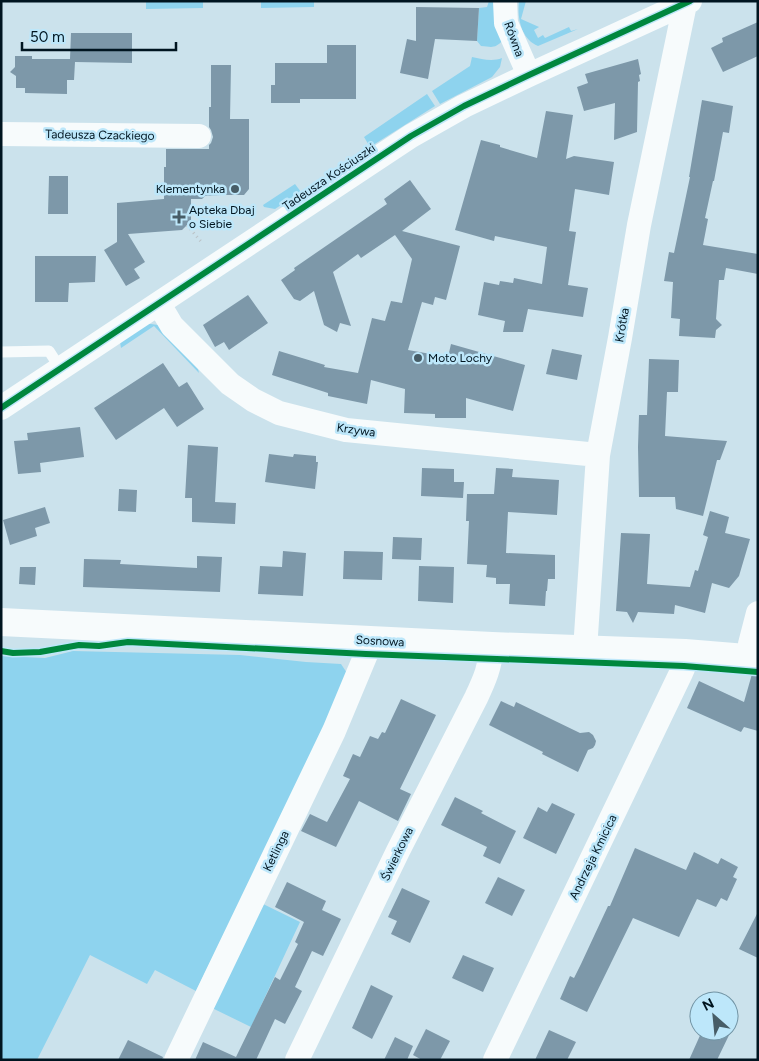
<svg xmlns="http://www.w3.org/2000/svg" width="759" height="1061" font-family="Figtree,sans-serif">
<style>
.green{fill:#8ed3ee}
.building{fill:#7d98a9}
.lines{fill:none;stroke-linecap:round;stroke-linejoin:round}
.path{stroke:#bbc3c7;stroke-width:3;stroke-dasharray:1 4;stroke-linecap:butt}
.lane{stroke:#f7fbfc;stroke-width:11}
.street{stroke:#f7fbfc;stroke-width:24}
.secondary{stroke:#f7fbfc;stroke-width:28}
.cycleway-casing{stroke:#bde7fa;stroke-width:9}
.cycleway{stroke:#00873e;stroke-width:6}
.poi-dot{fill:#475d67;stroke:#bde7fa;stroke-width:2}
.labels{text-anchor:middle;stroke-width:5;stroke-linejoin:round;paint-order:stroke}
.street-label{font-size:12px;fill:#001520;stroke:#bde7fa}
.poi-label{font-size:12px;fill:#001520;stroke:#bde7fa;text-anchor:start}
</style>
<rect width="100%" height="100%" fill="#cbe2ec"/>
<!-- green -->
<path class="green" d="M146,1h57v7l-57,1z
M261,1h53v6l-53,1z
M489,1h8l6,39c-8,9 -11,7 -22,6l-4,-5 2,-33 8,-1z
M519,1h7l-5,18 18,8 -5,3 4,8 5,-3 2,3 24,-11 2,4 7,-2 -40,17c-17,-7 -21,-28 -19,-45z
M472,57c10,2 20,5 30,1l-2,9 -8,10 -52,27 -8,-13 38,-25z
M427,94l8,12 -65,41 -6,-10z
M295,184l6,8 -26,17 -11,-2 -1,-2z
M147,324h4l7,1 9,11 31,33 1,4 -45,-47 -33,22 -1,-6z
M73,651l167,4 66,7 35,2 6,9 -7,24 -144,294 -41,-21 -8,14 -57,-29 -53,105h-36v-404l44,2z
M259,902l41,20 -49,105 -41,-20z"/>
<!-- building -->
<path class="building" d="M416,7l63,1 -2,33 -42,-2 -7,40 -28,-6 7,-34 9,2z
M758,22v34l-35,16 -12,-24 12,-6 -1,-4z
M71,33h61v30l-57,-1 -1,18h-7v14l-42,-1v-5h-9v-12l-6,-4 5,-5v-11h17v3h38z
M327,45h29v54h-56v4h-29v-18h4v-22h52z
M638,59l3,15 -2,1 1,6 -2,1 -1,50 -23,8 1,-37 -31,8 -7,-24 11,-4 -3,-9z
M211,65h20l-1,54h19v70l-5,6h-23l-16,1 -3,3h-11v22l-9,9 -54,4 17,28 -11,7 6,9 -14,8 -22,-36 13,-8v-39l47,-4v-32h2v-18h43v-4l2,-2 2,-6 -2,-7 -2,-3v-20h2z
M702,100l31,6 -4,27 -6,-1 -9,49h-1l-8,37 3,1 -5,26 55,9v20l-32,-6 -2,12h-5l-3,39 6,6 -6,5 -1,8 -36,-2 1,-17 -9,-1 2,-36 -9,-1 5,-29 5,1 16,-76h-1z
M546,111l27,4 -7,44 8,-3 40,6 -5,33 -34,-6 -6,42 7,1 -8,53 20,3 -5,29 -55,-8 -5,23h-20l2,-11 -27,-6 6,-33 15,3 1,-4 13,2 1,-5 28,6 5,-37 -52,-11 -1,5 -39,-11 26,-90 19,5v2l37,11z
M49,176h19v38h-20z
M410,180l21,29 -29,22 58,15 -14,54 -11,-3 -2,8 -11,-3 -14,48 40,7 3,-13 74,21 -12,46 -47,-13v20h-31v-4l-31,-1 1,-24 -34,-9 -4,24 -39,-8v-3l-56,-18 7,-24 46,14 -1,2 34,6 14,-55 13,3 6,-20 11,2 10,-44 -17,-24 -34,23 -3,-4 -25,18 18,54 -11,-3 -3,9 -13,-7 -10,-34 -14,10 -6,-2 -13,-19 14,-10 -1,-2 93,-64 -3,-5z
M35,256h61l-1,26 -26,1 -1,19h-33z
M248,295l20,28 -39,27 -5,-8 -9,5 -12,-22z
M552,349l30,6 -5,25 -31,-6z
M649,359l30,1 -1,32h-11l-2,44 62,5 -7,19h-3l-14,56 -27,-7 -1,-12h-36l-1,-50 1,-32h8z
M163,363l16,24 8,-5 17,27 -27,18 -13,-19 -48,32 -22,-32z
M80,427l4,30 -44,6 1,9 -23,2 -4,-33 14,-1 -1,-7z
M188,445l30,2 -3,55 21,1 -1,21 -43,-2v-24h-7z
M269,454l24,3 1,-3 22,2v6h2l-3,27 -50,-7z
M422,468l32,1v13h10l-1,16 -42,-2z
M496,468l17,1 -1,8 47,3 -2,35 -49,-3 -2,41 49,2v24h-7l-1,12h-1l-1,15 -36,-2 1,-20h-14v-6l-10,-1 1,-12 -20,-1 2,-43h-3l1,-27h27z
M119,489l18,1 -1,22 -18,-1z
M45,507l5,16 -15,5 2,8 -27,9 -7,-25z
M710,511l19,6 -4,16 25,6 -11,37 -10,12 -17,-5 -7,30 -30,-8 -1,9 -36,-2 -5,11 -6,-11 -11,-1 5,-78 29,1 -3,50 43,3 5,-17 3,1 10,-34 -5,-2z
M393,537l29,1 -1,22 -29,-1z
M283,551l23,2 -3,43 -45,-2 2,-28 22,1z
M344,551l39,1 -1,28 -39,-1z
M197,556l25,1 -2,35 -137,-5 1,-28 37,1 -1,4 77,4z
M419,566l35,1 -1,36 -35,-2z
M20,567h16l-1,18 -16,-1z
M752,674h6v57l-14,-4 -3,5 -54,-24 12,-27 45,21z
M401,699l35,16 -36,74 11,5 -13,27 -39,-20 -23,46 -35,-16 9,-17 17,8 23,-43 -7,-3 10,-22 7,3 10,-21 8,3 4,-7 3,1z
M501,701l13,6 2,-5 64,31 9,-1 4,3 3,6 -1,4 -2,3 -5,2 -10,22 -36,-18 1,-2 -54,-27z
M455,797l28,14 -2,2 35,18 -16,33 -17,-8 4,-9 -46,-22z
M552,803l23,11 -19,40 -33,-16 15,-31 9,5z
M635,848l51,22 8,-18 24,12 3,-6 17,9 -5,10 4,2 -10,22 -6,-3 -5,9 -19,-8 -18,38 -46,-19 -46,94 -27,-13 10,-23 4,2 7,-14 27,-58h2z
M498,877l27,13 -13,26 -27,-13z
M287,882l39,19 -4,9 19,9 -18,37 -11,-5 -17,36 7,4 -17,33 -10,-5 -19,41h-61l8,-18 33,15 39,-80 5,3 18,-36 -3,-2 9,-20 -29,-15z
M402,888l28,13 -20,42 -19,-9 6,-13 -9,-4z
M758,912v46l-19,-9z
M463,955l31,13 -11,24 -31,-14z
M371,985l22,11 -21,43 -20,-11z
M426,1029l24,12 -10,19h-18l-9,-5z
M549,1030l27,12 -9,18h-32z
M702,1031h29l-14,29h-28z
M395,1037l18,9 -6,14h-23z
M128,1040l35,17 -1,3h-44z"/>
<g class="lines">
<!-- path -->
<path class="path" d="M187,225l16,19"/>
<!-- lane -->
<path class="lane" d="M1,352l48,-1 11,17"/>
<!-- street -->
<path class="street" d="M505,1l1,22 23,52
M1,134l198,2
M159,304l13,22 58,58 23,16 26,13 67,17 252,25
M1,408l410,-272 53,-30 65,-31 161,-74
M585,650l13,-195 22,-117 19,-113 46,-221
M749,657l1,-13 8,-31
M176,1060l158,-329 38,-91
M297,1060l101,-209 78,-153c9,-19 14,-31 16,-52
M495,1060l186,-387 3,-7 1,-13"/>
<!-- secondary -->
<path class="secondary" d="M1,622l491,24 193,7 73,6"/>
<!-- cycleway casing -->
<g class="cycleway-casing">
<path id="cycleway" d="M1,408l410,-272 53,-30 65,-31 161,-74
M1,651l12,2 27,-1 39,-7 20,1 29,-4 238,12 318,12 74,6"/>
</g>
<!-- cycleway -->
<use href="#cycleway" class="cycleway"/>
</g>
<!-- markers -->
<g class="poi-dot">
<circle cx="235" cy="189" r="5"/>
<path d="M176.5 209.5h5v5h5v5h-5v5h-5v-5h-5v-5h5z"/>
<circle cx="418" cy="358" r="5"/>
</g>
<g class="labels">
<!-- street labels -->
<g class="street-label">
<text transform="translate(514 39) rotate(70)" y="4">Równa</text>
<text transform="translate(100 135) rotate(1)" y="4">Tadeusza Czackiego</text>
<text transform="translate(329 177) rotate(-34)" y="4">Tadeusza Kościuszki</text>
<text transform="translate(622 325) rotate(-80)" y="4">Krótka</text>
<text transform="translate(356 430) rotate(8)" y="4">Krzywa</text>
<text transform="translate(380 641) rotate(3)" y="4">Sosnowa</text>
<text transform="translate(276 851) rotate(-64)" y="4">Ketlinga</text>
<text transform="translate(397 854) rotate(-64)" y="4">Świerkowa</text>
<text transform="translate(593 857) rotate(-64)" y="4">Andrzeja Kmicica</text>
</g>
<!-- poi labels -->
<g class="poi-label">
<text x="225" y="193" text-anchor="end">Klementynka</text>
<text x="189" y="214">Apteka Dbaj<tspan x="189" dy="14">o Siebie</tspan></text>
<text x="428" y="362">Moto Lochy</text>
</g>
</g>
<!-- border -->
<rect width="759" height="1061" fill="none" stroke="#001520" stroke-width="5"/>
<!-- north arrow -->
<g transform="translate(714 1016) rotate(333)"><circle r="24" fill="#bde7fa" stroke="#7193a3"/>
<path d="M0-4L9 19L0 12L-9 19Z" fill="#475d67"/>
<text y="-8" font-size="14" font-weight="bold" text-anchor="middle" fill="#001520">N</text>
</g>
<!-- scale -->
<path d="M22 42v8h154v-8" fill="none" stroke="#001520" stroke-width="2.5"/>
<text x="30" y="42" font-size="15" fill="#001520" stroke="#bde7fa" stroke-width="4" paint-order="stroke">50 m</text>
</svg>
